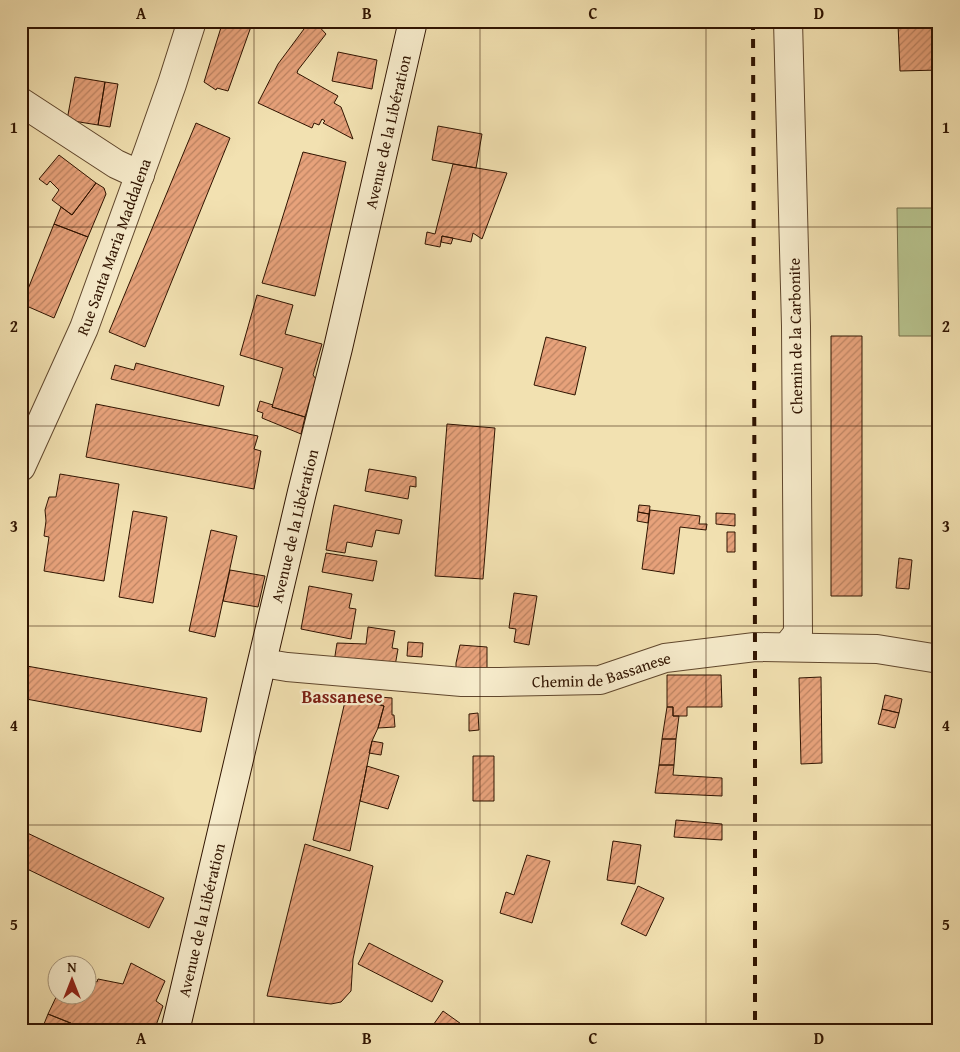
<svg xmlns="http://www.w3.org/2000/svg" width="960" height="1052" font-family="'Gentium Book Plus',serif">
<style>
.green{fill:#b7c38e;stroke:#746c48}
.building{fill:url(#building-hatch);stroke:#301401}
.lines{fill:none;stroke-linecap:round;stroke-linejoin:round}
.minor-casing{stroke:#60472d;stroke-width:30}
.tertiary-casing{stroke:#60472d;stroke-width:30}
.secondary-casing{stroke:#301401;stroke-width:30}
.minor{stroke:#f7eccc;stroke-width:28}
.tertiary{stroke:#f7eccc;stroke-width:28}
.secondary{stroke:#f7eccc;stroke-width:28}
.rail{stroke:#301401;stroke-width:4;stroke-dasharray:9 9;stroke-linecap:butt}
.grid{fill:none;stroke:#301401;stroke-width:1;stroke-opacity:0.55}
.labels{text-anchor:middle;stroke-width:4.5;stroke-linejoin:round;paint-order:stroke}
.street-label{font-size:16px;fill:#301401;stroke:#f7eccc}
.neighbourhood-label{font-size:18px;font-weight:bold;fill:#7a1f14;stroke:#f7eccc}
.neatline{fill:none;stroke:#301401;stroke-width:2}
.grid-label{font-size:16px;text-anchor:middle;font-weight:bold;fill:#301401}
</style>
<defs>
<pattern id="building-hatch" width="6" height="6" patternUnits="userSpaceOnUse" patternTransform="scale(1.25)"><rect width="6" height="6" fill="#e7a27b"/><path d="M-1 1l2-2M0 6l6-6M5 7l2-2" fill="none" stroke="#bc8362"/></pattern>
</defs>
<rect width="100%" height="100%" fill="#f2e1b1"/>
<filter id="stains"><feTurbulence type="fractalNoise" baseFrequency=".004" numOctaves="4"/><feColorMatrix values="0 0 0 0 .2 0 0 0 0 .09 0 0 0 0 .02 0 0 0 .5 -.17"/></filter>
<radialGradient id="worn" r=".72"><stop offset=".6" stop-color="#630" stop-opacity="0"/><stop offset="1" stop-color="#630" stop-opacity=".3"/></radialGradient>
<!-- green -->
<path class="green" d="M897,208h42v128h-40z"/>
<!-- building -->
<path class="building" d="M223,21h30l-25,70 -11,-3 -1,2 -12,-8z
M312,21h2l12,13 -28,36 -1,3 41,23 -4,7 7,4 12,32 -30,-16 2,-2 -3,-2 -3,6 -5,-2 -2,5 -54,-25 20,-39 26,-35z
M891,21h48v49l-39,1 -2,-47h-7z
M338,52l39,8 -5,29 -40,-8z
M75,77l30,5 -7,43 -31,-5z
M105,82l13,2 -8,43 -12,-2z
M196,123l34,15 -85,209 -36,-15z
M438,126l44,8 -6,34 -44,-8z
M303,152l43,10 -31,134 -53,-13z
M59,155l37,28 -24,32 -20,-15 7,-10 -9,-9 -3,4 -8,-6z
M453,164l54,9 -25,66 -9,-6 -2,9 -29,-6 -2,11 -15,-3 2,-12 8,2z
M96,183l8,5 2,6 -18,43 -34,-13 7,-17 11,8z
M54,224l34,13 -34,81 -32,-14z
M442,236l11,2 -2,6 -10,-2z
M257,295l36,10 -8,29 37,10 -9,31 3,4 -11,38 -33,-10 11,-39 -43,-13z
M831,336h31v260h-31z
M546,337l40,10 -11,48 -41,-10z
M136,363l88,23 -5,20 -108,-27 4,-14 19,5z
M260,401l13,4 -1,2 33,10 -4,17 -39,-16 1,-5 -6,-2z
M96,404l162,32 -4,13 7,2 -7,38 -168,-32z
M447,424l48,4 -12,151 -48,-3z
M369,469l47,8v10l-6,-1 -2,13 -43,-8z
M60,474l59,10 -15,97 -60,-10 5,-34 -5,-1 2,-15 -1,-11 4,-13h7z
M334,505l68,15 -3,14 -23,-4 -4,17 -25,-5 -2,11 -19,-3z
M639,505l11,1 -1,8 -11,-2z
M650,510l50,6 -1,8h8l-1,6 -26,-3 -6,47 -32,-5z
M133,511l34,6 -14,86 -34,-6z
M638,512l11,2 -1,9 -11,-2z
M716,513l19,1v12l-19,-2z
M211,530l26,6 -22,101 -26,-6z
M727,532h8v20h-8z
M326,553l51,8 -4,20 -51,-9z
M899,558l13,2 -3,29 -13,-1z
M230,570l35,6 -7,31 -35,-6z
M309,586l43,8 -3,14 7,1 -5,30 -50,-10z
M514,593l23,3 -8,49 -15,-3 2,-13 -7,-1z
M368,627l27,4 -3,17 6,1 -3,17 -61,-4 3,-19 29,1z
M408,642l15,1 -1,14 -15,-1z
M460,645l27,2v24l-31,-1v-7z
M21,665l186,33 -6,34 -180,-34z
M667,675h54l1,32h-35v9h-14v-9h-6z
M821,677l1,86 -21,1 -2,-86z
M885,695l17,4 -3,14 -17,-4z
M346,697l38,9 -6,22 -6,13 -22,110 -37,-11z
M379,697l13,1v17h2l1,12 -17,1 6,-22 -5,-2z
M667,707h6v9h6l-3,23h-14z
M882,709l17,4 -4,15 -17,-4z
M478,713l1,17 -10,1v-17z
M662,739h14l-2,26h-15z
M372,741l11,2 -2,12 -12,-2z
M473,756h21v45h-21z
M659,765h15l-1,10 49,3v18l-67,-3z
M367,766l32,10 -11,33 -28,-8z
M676,820l46,4v16l-48,-3z
M21,830l143,68 -15,30 -128,-62z
M613,841l28,4 -6,39 -28,-4z
M305,844l68,22 -20,93 -2,32 -10,11 -10,2 -64,-8z
M527,855l23,6 -18,62 -32,-10 6,-21 8,3z
M638,886l26,12 -18,38 -25,-12z
M369,943l74,38 -11,21 -74,-38z
M131,963l34,18 -9,20 7,5 -9,25h-73l1,-3 -34,-14 10,-21v1h30v-16l9,4 1,-3 25,5z
M443,1011l28,20h-36l-4,-3z
M48,1014l23,9 -3,8h-8l-16,-7z"/>
<g class="lines">
<!-- minor casing -->
<g class="minor-casing">
<g id="minor">
<path d="M21,102l95,62 24,11"/>
<path id="s1" d="M21,467l63,-139 65,-179 23,-65 20,-63"/>
<path d="M787,647l11,-14 -2,-307 -8,-305"/>
</g>
</g>
<!-- tertiary casing -->
<g class="tertiary-casing">
<g id="tertiary">
<path id="s2" d="M263,663l24,4 175,15h37l101,-2 65,-22 90,-11 122,2 62,10"/>
</g>
</g>
<!-- secondary casing -->
<g class="secondary-casing">
<g id="secondary">
<path id="s3" d="M175,1031l127,-539 36,-144 75,-327"/>
</g>
</g>
<!-- minor -->
<use href="#minor" class="minor"/>
<!-- tertiary -->
<use href="#tertiary" class="tertiary"/>
<!-- secondary -->
<use href="#secondary" class="secondary"/>
<!-- rail -->
<path class="rail" d="M753,21l2,626v384"/>
</g>
<!-- grid -->
<path class="grid" d="M254,21v1010M480,21v1010M706,21v1010M21,227h918M21,426h918M21,626h918M21,825h918"/>
<g class="labels">
<!-- street labels -->
<g class="street-label">
<text dy="6" stroke="none"><textPath href="#s3" startOffset="924">Avenue de la Libération</textPath></text>
<text dy="6" stroke="none"><textPath href="#s1" startOffset="239">Rue Santa Maria Maddalena</textPath></text>
<text transform="translate(795 336) rotate(-91)" y="6">Chemin de la Carbonite</text>
<text dy="6" stroke="none"><textPath href="#s3" startOffset="519">Avenue de la Libération</textPath></text>
<text dy="6" stroke="none"><textPath href="#s2" startOffset="341">Chemin de Bassanese</textPath></text>
<text dy="6" stroke="none"><textPath href="#s3" startOffset="114">Avenue de la Libération</textPath></text>
</g>
<!-- neighbourhood labels -->
<g class="neighbourhood-label">
<text x="342" y="703">Bassanese</text>
</g>
</g>
<!-- margin -->
<rect width="960" height="1052" fill="none" stroke="#f2e1b1" stroke-width="55"/>
<!-- north arrow -->
<g transform="translate(72 980)"><circle r="24" fill="#f7eccc" stroke="#a7967b"/>
<path d="M0-4L9 19L0 12L-9 19Z" fill="#8f2418"/>
<text y="-8" font-size="14" font-weight="bold" text-anchor="middle" fill="#301401">N</text>
</g>
<rect x="28" y="28" width="904" height="996" class="neatline"/>
<g class="grid-label">
<text x="141" y="19">A</text>
<text x="367" y="19">B</text>
<text x="593" y="19">C</text>
<text x="819" y="19">D</text>
<text x="14" y="133">1</text>
<text x="946" y="133">1</text>
<text x="14" y="332">2</text>
<text x="946" y="332">2</text>
<text x="14" y="532">3</text>
<text x="946" y="532">3</text>
<text x="14" y="731">4</text>
<text x="946" y="731">4</text>
<text x="14" y="930">5</text>
<text x="946" y="930">5</text>
<text x="141" y="1044">A</text>
<text x="367" y="1044">B</text>
<text x="593" y="1044">C</text>
<text x="819" y="1044">D</text>
</g>
<rect width="100%" height="100%" filter="url(#stains)"/>
<rect width="100%" height="100%" fill="url(#worn)"/>
</svg>
